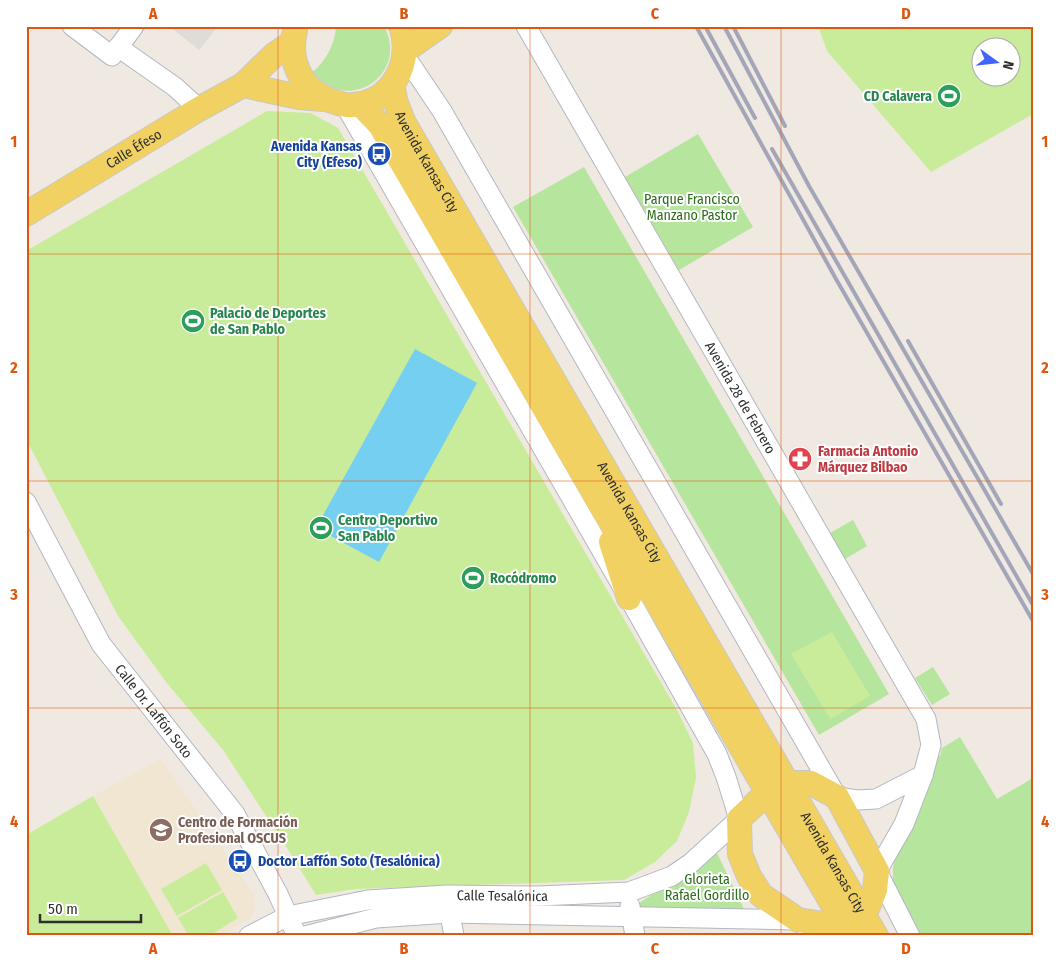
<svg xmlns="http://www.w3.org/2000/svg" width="1059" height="962" font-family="'Fira Sans Condensed',sans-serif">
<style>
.education{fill:#f0e6d1}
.green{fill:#b6e59e}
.pitch{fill:#c9ec9a;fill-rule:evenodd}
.plaza{fill:#dfdcd8}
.water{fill:#75cff0}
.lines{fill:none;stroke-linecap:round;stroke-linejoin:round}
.minor-casing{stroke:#b4b7c1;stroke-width:21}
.major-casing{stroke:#c9c9c9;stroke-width:26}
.minor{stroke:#fff;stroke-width:19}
.major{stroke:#f2d163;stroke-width:24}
.rail{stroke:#a3a6b8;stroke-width:4}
.grid{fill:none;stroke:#df570e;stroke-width:1;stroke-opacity:0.55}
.labels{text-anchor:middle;stroke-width:4;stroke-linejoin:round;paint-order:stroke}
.leisure-label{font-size:14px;font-weight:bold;fill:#27864d;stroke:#fff;text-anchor:start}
.transit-label{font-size:14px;font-weight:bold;fill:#164399;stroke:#fff;text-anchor:end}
.street-label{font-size:14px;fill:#2e2e2e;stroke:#fff}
.park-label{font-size:14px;fill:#2c6e1b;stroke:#fff}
.health-label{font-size:14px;font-weight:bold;fill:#be3a42;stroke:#fff;text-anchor:start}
.education-label{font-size:14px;font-weight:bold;fill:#785e54;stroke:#fff;text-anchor:start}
.neatline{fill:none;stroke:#df570e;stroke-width:2}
.grid-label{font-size:16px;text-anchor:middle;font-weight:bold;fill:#df570e}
</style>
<rect width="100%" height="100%" fill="#efe9e1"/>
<!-- education -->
<path class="education" d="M161,759l93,136 1,14 -5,10 -31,17h-46l-80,-140z"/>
<!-- green -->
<path class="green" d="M336,26h48c26,49 -37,90 -71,46 13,-12 22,-27 23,-46z
M698,134l55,93 -74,43 -54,-93z
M584,167l305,527 -70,41 -306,-528z
M853,520l14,26 -22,13 -15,-26z
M933,667l17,27 -18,11 -17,-27z
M960,737l37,62 36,-21v158h-117l-20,-43 -3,-12v-14l5,-19 39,-93 3,1 2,-8z
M716,851l29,60h-97l-13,-5z"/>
<!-- pitch -->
<path class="pitch" d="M818,26h215v88l-102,58 -104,-121zM982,48h30v30h-30z
M267,111l44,2 27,15 339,582 16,33 3,35 -7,34 -12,29 -22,21 -31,18 -268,9 -40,6 -29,-47 -64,-98 -57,-68 -48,-66 -92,-177v-188z
M832,632l38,64 -40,23 -39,-65z
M93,796l80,140h-147v-101z
M206,863l16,27 -45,26 -16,-27z
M223,892l15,26 -29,18h-20l-11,-18z"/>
<!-- plaza -->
<path class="plaza" d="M169,26h49l-19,24z"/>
<!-- water -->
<path class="water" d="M415,349l62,34 -98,179 -63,-34z"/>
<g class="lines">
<!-- minor casing -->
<g class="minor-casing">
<g id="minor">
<path d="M72,26l40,30 22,-30"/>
<path id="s1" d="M526,26l400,693 5,26 -8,30 -19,49 -27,47 33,65"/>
<path d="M118,47l57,40 24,22"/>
<path d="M405,56l37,55 395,686 20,3 19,-1 47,-24"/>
<path id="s2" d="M26,502l75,142 134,170 43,80 19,42"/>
<path d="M448,903l6,33"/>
<path d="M630,906l5,30"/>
<path id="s3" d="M249,936l39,-20 80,-16 79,-5 92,1 90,-4 43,-16 19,-13 48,-44 -13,-42 -9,-23 -88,-156 -284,-493"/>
<path d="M305,936l71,-18 73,-5 349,7 22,16"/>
</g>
</g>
<!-- major casing -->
<g class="major-casing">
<g id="major">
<path d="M295,31c-8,31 8,62 40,71 6,2 12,4 18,3 40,-3 60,-43 48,-79"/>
<path d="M406,50l34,-24"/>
<path d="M243,85l56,12 24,2"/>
<path id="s4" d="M392,85l4,18 8,20 472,813"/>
<path d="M360,104l20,21 471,811"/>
<path id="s5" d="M26,214l173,-105 44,-24 31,-30 19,-13"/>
<path d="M611,542l18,56"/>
<path d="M787,783h24l26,14 40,74 -2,19 -11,26 -19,9 -22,-1 -25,-4 -37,-25 -12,-19 -9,-22 -1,-35 29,-27z"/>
</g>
</g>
<!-- minor -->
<use href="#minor" class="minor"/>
<!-- major -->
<use href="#major" class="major"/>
<!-- rail -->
<path class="rail" d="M696,26l140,253 197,342
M705,26l50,92
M724,26l85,160 224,388
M733,26l52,100
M772,149l261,456
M908,341l93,163"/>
</g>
<!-- grid -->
<path class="grid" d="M278,26v910M530,26v910M781,26v910M26,254h1007M26,481h1007M26,708h1007"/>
<!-- icons -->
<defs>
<g id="stadium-disc" transform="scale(1.25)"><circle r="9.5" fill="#2e9e5b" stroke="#fff"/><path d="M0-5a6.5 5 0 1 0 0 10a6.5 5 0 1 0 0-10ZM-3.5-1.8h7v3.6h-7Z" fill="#fff"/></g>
<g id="bus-disc" transform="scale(1.25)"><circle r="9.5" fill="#1a4fb4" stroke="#fff"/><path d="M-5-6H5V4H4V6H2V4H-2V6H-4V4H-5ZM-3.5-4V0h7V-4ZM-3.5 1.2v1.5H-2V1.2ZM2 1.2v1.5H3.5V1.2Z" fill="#fff"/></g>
<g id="pharmacy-disc" transform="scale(1.25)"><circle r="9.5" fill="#e0444e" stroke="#fff"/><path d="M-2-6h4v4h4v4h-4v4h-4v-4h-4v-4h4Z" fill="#fff"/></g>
<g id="university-disc" transform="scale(1.25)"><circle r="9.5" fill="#8d6e63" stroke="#fff"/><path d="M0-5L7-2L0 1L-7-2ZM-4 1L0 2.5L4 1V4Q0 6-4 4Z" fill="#fff"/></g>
</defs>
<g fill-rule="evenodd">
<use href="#stadium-disc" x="949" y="96"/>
<use href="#bus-disc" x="379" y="154"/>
<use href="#stadium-disc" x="193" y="321"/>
<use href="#pharmacy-disc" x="800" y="459"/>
<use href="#stadium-disc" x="321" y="528"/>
<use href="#stadium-disc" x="473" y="578"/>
<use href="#university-disc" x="161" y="830"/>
<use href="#bus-disc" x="240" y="861"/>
</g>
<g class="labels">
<!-- leisure labels -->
<g class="leisure-label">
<text x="932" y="101" text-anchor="end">CD Calavera</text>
<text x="210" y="318">Palacio de Deportes<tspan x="210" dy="16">de San Pablo</tspan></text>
<text x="338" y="525">Centro Deportivo<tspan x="338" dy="16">San Pablo</tspan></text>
<text x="490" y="583">Rocódromo</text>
</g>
<!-- transit labels -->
<g class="transit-label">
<text x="362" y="151">Avenida Kansas<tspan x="362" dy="16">City (Efeso)</tspan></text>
<text x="258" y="866" text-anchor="start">Doctor Laffón Soto (Tesalónica)</text>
</g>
<!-- street labels -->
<g class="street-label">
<text dy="5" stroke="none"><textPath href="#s5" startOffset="126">Calle Éfeso</textPath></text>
<text dy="5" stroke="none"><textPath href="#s4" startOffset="85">Avenida Kansas City</textPath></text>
<text dy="5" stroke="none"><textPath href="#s1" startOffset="429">Avenida 28 de Febrero</textPath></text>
<text dy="5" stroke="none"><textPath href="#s4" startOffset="490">Avenida Kansas City</textPath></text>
<text dy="5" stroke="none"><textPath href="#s2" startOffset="246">Calle Dr. Laffón Soto</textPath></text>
<text dy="5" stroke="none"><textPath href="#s4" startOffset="895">Avenida Kansas City</textPath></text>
<text dy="5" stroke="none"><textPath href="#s3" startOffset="260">Calle Tesalónica</textPath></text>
</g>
<!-- park labels -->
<g class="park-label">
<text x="692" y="204">Parque Francisco<tspan x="692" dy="16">Manzano Pastor</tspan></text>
<text x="707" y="884">Glorieta<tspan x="707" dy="16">Rafael Gordillo</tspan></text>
</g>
<!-- health labels -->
<g class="health-label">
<text x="818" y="456">Farmacia Antonio<tspan x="818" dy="16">Márquez Bilbao</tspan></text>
</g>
<!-- education labels -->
<g class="education-label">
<text x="178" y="827">Centro de Formación<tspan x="178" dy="16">Profesional OSCUS</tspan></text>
</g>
</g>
<!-- border -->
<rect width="1059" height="962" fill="none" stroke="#ffffff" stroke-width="55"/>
<!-- north arrow -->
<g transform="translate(996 62) rotate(105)"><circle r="24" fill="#ffffff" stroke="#ababab"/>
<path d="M0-4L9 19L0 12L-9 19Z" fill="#4264fb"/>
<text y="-8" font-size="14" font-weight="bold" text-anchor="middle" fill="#2e2e2e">N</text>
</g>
<!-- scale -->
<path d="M40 914v8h101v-8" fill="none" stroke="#2e2e2e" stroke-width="2.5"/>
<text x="48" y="914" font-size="15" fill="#2e2e2e" stroke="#ffffff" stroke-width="4" paint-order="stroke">50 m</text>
<rect x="28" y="28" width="1004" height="906" class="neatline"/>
<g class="grid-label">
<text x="153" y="19">A</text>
<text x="404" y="19">B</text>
<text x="655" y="19">C</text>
<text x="906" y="19">D</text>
<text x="14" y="147">1</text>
<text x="1045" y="147">1</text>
<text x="14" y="373">2</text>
<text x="1045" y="373">2</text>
<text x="14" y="600">3</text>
<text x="1045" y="600">3</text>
<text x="14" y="827">4</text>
<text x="1045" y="827">4</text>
<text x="153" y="954">A</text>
<text x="404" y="954">B</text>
<text x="655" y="954">C</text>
<text x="906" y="954">D</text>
</g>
</svg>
